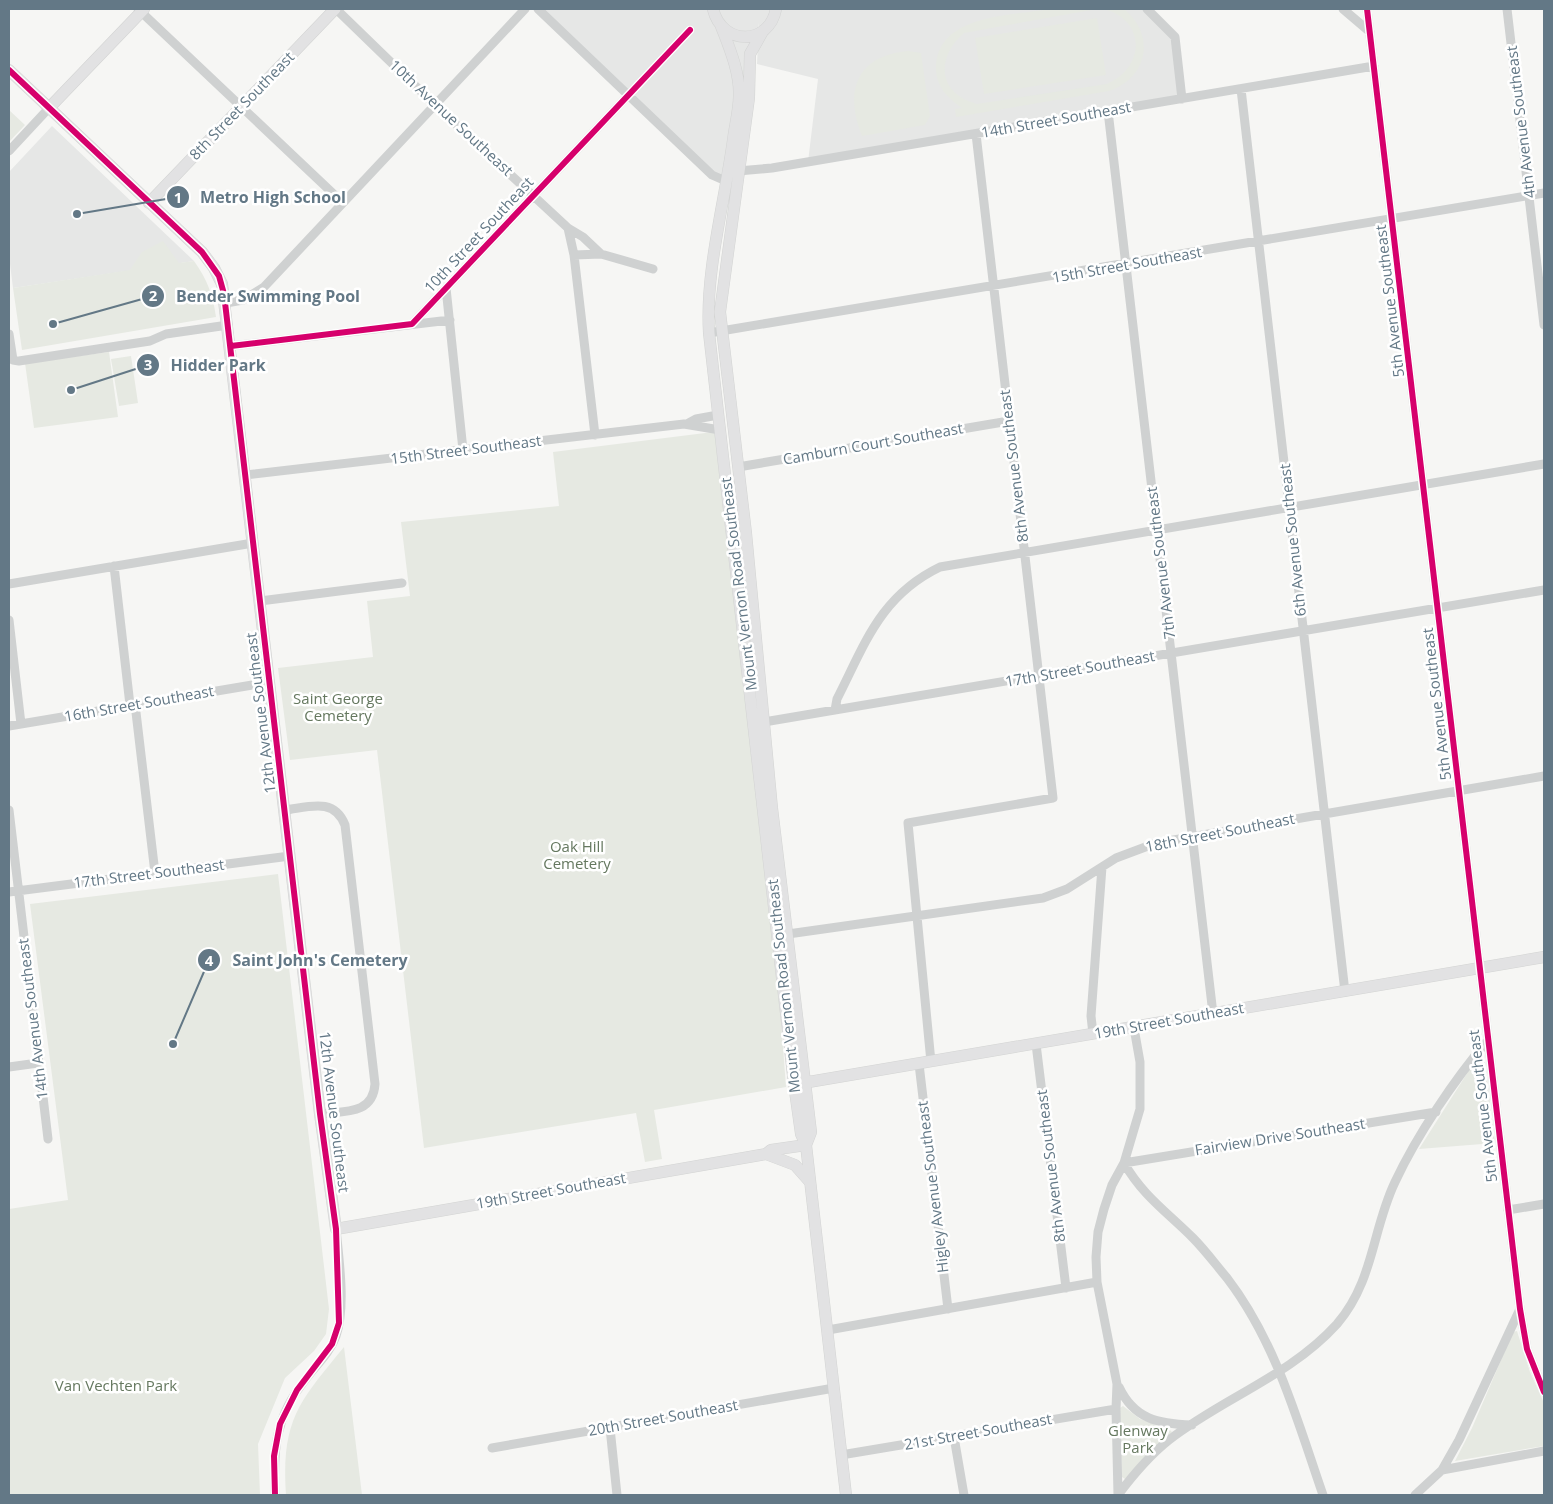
<svg xmlns="http://www.w3.org/2000/svg" width="1553" height="1504" font-family="'Open Sans',sans-serif">
<style>
.built{fill:#e6e7e6}
.green{fill:#e6e9e2}
.lines{fill:none;stroke-linecap:round;stroke-linejoin:round}
.major-casing{stroke:#d3d4d3;stroke-width:12}
.minor{stroke:#cfd1d1;stroke-width:9}
.major{stroke:#e2e2e3;stroke-width:11}
.cycleway-casing{stroke:#fff;stroke-width:9}
.cycleway{stroke:#d6006c;stroke-width:6}
.labels{text-anchor:middle;stroke-width:5;stroke-linejoin:round;paint-order:stroke}
.street-label{font-size:15px;fill:#637886;stroke:#fff}
.park-label{font-size:15px;fill:#65785f;stroke:#fff}
.leader{fill:none;stroke:#637886;stroke-width:2}
.callout-dot{fill:#637886;stroke:#fff;stroke-width:2}
.mark-label{font-size:15px;text-anchor:middle;font-weight:bold;fill:#fff}
.callout-label{font-size:16px;text-anchor:middle;font-weight:bold;fill:#637886;stroke:#fff;stroke-width:5;stroke-linejoin:round;paint-order:stroke}
</style>
<rect width="100%" height="100%" fill="#f6f6f4"/>
<!-- built -->
<path class="built" d="M537,9h610l28,28 7,62 -374,63 10,-83 -61,-15 2,-41 -26,157 -12,-1z
M52,126l142,135 -181,27 -4,-32v-84z"/>
<!-- green -->
<path class="green" d="M1050,9h47l-133,24c-29,25 -26,61 13,71l130,-20c39,-17 39,-65 -4,-75h21c32,26 24,69 -15,82l-153,26 -1,-8 7,-1c-14,-10 -26,-21 -26,-40 1,-54 75,-52 114,-59z
M1097,18l9,57 -122,19 -9,-56z
M908,51l13,2 9,63 -5,9 -63,11c-18,-45 -6,-80 46,-85z
M9,110l16,15 -16,17z
M163,241l16,22 15,-2c13,18 19,34 22,56l-194,33 -9,-62 117,-18 12,-18z
M109,352l9,65 -84,11 -9,-65z
M131,356l7,47 -19,3 -8,-47z
M713,432l3,4 62,545 8,106 -132,23 8,49 -17,3 -9,-49 -212,35 -47,-398 -87,10 -12,-92 95,-11 -6,-56 43,-5 -9,-74 158,-16 -6,-54z
M278,874l51,435 -3,25 -12,17 -29,27 -27,66 2,51h-251v-286l59,-9 -38,-296z
M1479,1058l6,4 10,81 -76,6 54,-85z
M1517,1331l13,41 14,31v43l-89,15 17,-33 41,-96z
M344,1347l18,148h-76c-5,-75 13,-93 58,-148z
M1123,1406l17,13 29,10 3,3 -47,47 -3,-2 -2,-60v-9z"/>
<g class="lines">
<!-- major casing -->
<g class="major-casing">
<path id="major" d="M713,9c9,37 56,37 63,0
M721,26c8,21 19,46 18,70 0,12 -3,25 -5,37 -8,65 -29,136 -25,200l85,751 7,50 5,11 40,350
M763,31l-13,23 -1,44 -29,214 26,221 26,275 39,324 -5,13
M9,70l193,182 12,16 8,16 98,830 16,115 430,-75 29,11 15,17
M49,108l95,-99
M149,203l186,-194
M797,1084l747,-127
M766,1154l5,-4 35,-5"/>
</g>
<!-- minor -->
<path class="minor" d="M138,9l204,193
M336,9l98,95 134,124 6,27 21,180
M538,9l174,166 16,7
M1147,9l28,28 7,62
M1343,9l27,23
M1367,9l153,1300 7,40 17,43
M1507,9l37,316
M1241,89l104,903
M1108,111l105,903
M9,151l40,-43
M738,171l34,-3 602,-102
M568,228l15,9 18,17
M574,255l27,-1 52,15
M446,288l17,162
M226,303l17,-3 21,-13 261,-278
M412,324l278,-294
M709,333l835,-140
M9,334l4,26 6,1 131,-20 16,-7 62,-9
M231,346l219,-26
M687,424l9,-5 22,-4
M738,467l271,-46
M246,475l438,-51 36,6
M114,566l16,139
M9,584l244,-41
M260,601l142,-18
M9,620l12,104
M135,704l20,169
M835,710l2,-11c28,-55 43,-103 103,-132l604,-103
M764,722l780,-132
M9,726l261,-44
M9,810l39,329
M285,810c24,-3 49,-13 60,15l30,259c-2,31 -31,27 -55,30
M9,892l281,-36
M788,934l255,-36 24,-9 49,-31 40,-15 388,-67
M1093,1034l-2,-18 11,-149
M1036,1044l30,244
M931,1062l-23,-239 145,-25 -77,-664
M919,1064l29,245
M9,1067l29,-4
M1508,1210l36,-6
M828,1330l269,-48
M1119,1387c15,32 39,37 73,38
M610,1428l7,67
M954,1437l10,58
M492,1448l342,-60
M841,1455l275,-46
M1442,1470l102,-19
M275,1495c-2,-46 0,-78 30,-115 11,-15 25,-27 31,-44 10,-29 3,-76 0,-107
M1118,1495c15,-20 32,-40 51,-55 54,-42 121,-64 168,-116 37,-43 35,-94 58,-142 22,-47 59,-102 93,-142
M1118,1495l-2,-86 1,-25 -20,-102 -1,-25 2,-25 6,-23 8,-24 12,-22 16,-54v-47l-6,-34
M1323,1495c-26,-75 -47,-153 -96,-217 -11,-13 -22,-28 -34,-40 -26,-26 -50,-42 -69,-75l312,-51
M1415,1495l27,-25 17,-30 61,-131"/>
<!-- major -->
<use href="#major" class="major"/>
<!-- cycleway casing -->
<g class="cycleway-casing">
<path id="cycleway" d="M1367,9l153,1300 7,40 17,43
M9,70l193,182 17,24 5,18 96,820 16,115 3,94 -7,21 -35,46 -17,34 -6,32 1,39
M231,346l181,-22 278,-294"/>
</g>
<!-- cycleway -->
<use href="#cycleway" class="cycleway"/>
</g>
<g class="labels">
<!-- street labels -->
<g class="street-label">
<text transform="translate(242 106) rotate(-46)" y="5">8th Street Southeast</text>
<text transform="translate(451 118) rotate(43)" y="5">10th Avenue Southeast</text>
<text transform="translate(1056 120) rotate(-10)" y="5">14th Street Southeast</text>
<text transform="translate(1521 122) rotate(-97)" y="5">4th Avenue Southeast</text>
<text transform="translate(479 235) rotate(-47)" y="5">10th Street Southeast</text>
<text transform="translate(1127 265) rotate(-10)" y="5">15th Street Southeast</text>
<text transform="translate(1390 301) rotate(-97)" y="5">5th Avenue Southeast</text>
<text transform="translate(873 444) rotate(-10)" y="5">Camburn Court Southeast</text>
<text transform="translate(466 450) rotate(-7)" y="5">15th Street Southeast</text>
<text transform="translate(1014 466) rotate(-97)" y="5">8th Avenue Southeast</text>
<text transform="translate(1293 540) rotate(-96)" y="5">6th Avenue Southeast</text>
<text transform="translate(1161 563) rotate(-97)" y="5">7th Avenue Southeast</text>
<text transform="translate(739 584) rotate(-97)" y="5">Mount Vernon Road Southeast</text>
<text transform="translate(1080 669) rotate(-10)" y="5">17th Street Southeast</text>
<text transform="translate(139 704) rotate(-10)" y="5">16th Street Southeast</text>
<text transform="translate(1437 704) rotate(-97)" y="5">5th Avenue Southeast</text>
<text transform="translate(261 713) rotate(-97)" y="5">12th Avenue Southeast</text>
<text transform="translate(1220 833) rotate(-11)" y="5">18th Street Southeast</text>
<text transform="translate(149 874) rotate(-7)" y="5">17th Street Southeast</text>
<text transform="translate(784 986) rotate(-96)" y="5">Mount Vernon Road Southeast</text>
<text transform="translate(33 1019) rotate(-97)" y="5">14th Avenue Southeast</text>
<text transform="translate(1169 1021) rotate(-10)" y="5">19th Street Southeast</text>
<text transform="translate(1483 1106) rotate(-97)" y="5">5th Avenue Southeast</text>
<text transform="translate(334 1112) rotate(83)" y="5">12th Avenue Southeast</text>
<text transform="translate(1280 1137) rotate(-9)" y="5">Fairview Drive Southeast</text>
<text transform="translate(1051 1166) rotate(-97)" y="5">8th Avenue Southeast</text>
<text transform="translate(933 1187) rotate(-97)" y="5">Higley Avenue Southeast</text>
<text transform="translate(551 1191) rotate(-10)" y="5">19th Street Southeast</text>
<text transform="translate(663 1418) rotate(-10)" y="5">20th Street Southeast</text>
<text transform="translate(978 1432) rotate(-10)" y="5">21st Street Southeast</text>
</g>
<!-- park labels -->
<g class="park-label">
<text x="338" y="704">Saint George<tspan x="338" dy="17">Cemetery</tspan></text>
<text x="577" y="852">Oak Hill<tspan x="577" dy="17">Cemetery</tspan></text>
<text x="116" y="1391">Van Vechten Park</text>
<text x="1138" y="1436">Glenway<tspan x="1138" dy="17">Park</tspan></text>
</g>
</g>
<!-- callouts -->
<path class="leader" d="M77 214L178 197M53 324L153 296M71 390L148 365M173 1044L209 960"/>
<g class="callout-dot">
<circle cx="77" cy="214" r="5"/>
<circle cx="53" cy="324" r="5"/>
<circle cx="71" cy="390" r="5"/>
<circle cx="173" cy="1044" r="5"/>
<circle cx="178" cy="197" r="12"/>
<circle cx="153" cy="296" r="12"/>
<circle cx="148" cy="365" r="12"/>
<circle cx="209" cy="960" r="12"/>
</g>
<g class="mark-label">
<text x="178" y="203">1</text>
<text x="153" y="301">2</text>
<text x="148" y="370">3</text>
<text x="209" y="966">4</text>
</g>
<g class="callout-label">
<text x="273" y="203">Metro High School</text>
<text x="268" y="302">Bender Swimming Pool</text>
<text x="218" y="371">Hidder Park</text>
<text x="320" y="966">Saint John's Cemetery</text>
</g>
<!-- border -->
<rect width="1553" height="1504" fill="none" stroke="#637886" stroke-width="20"/>
</svg>
